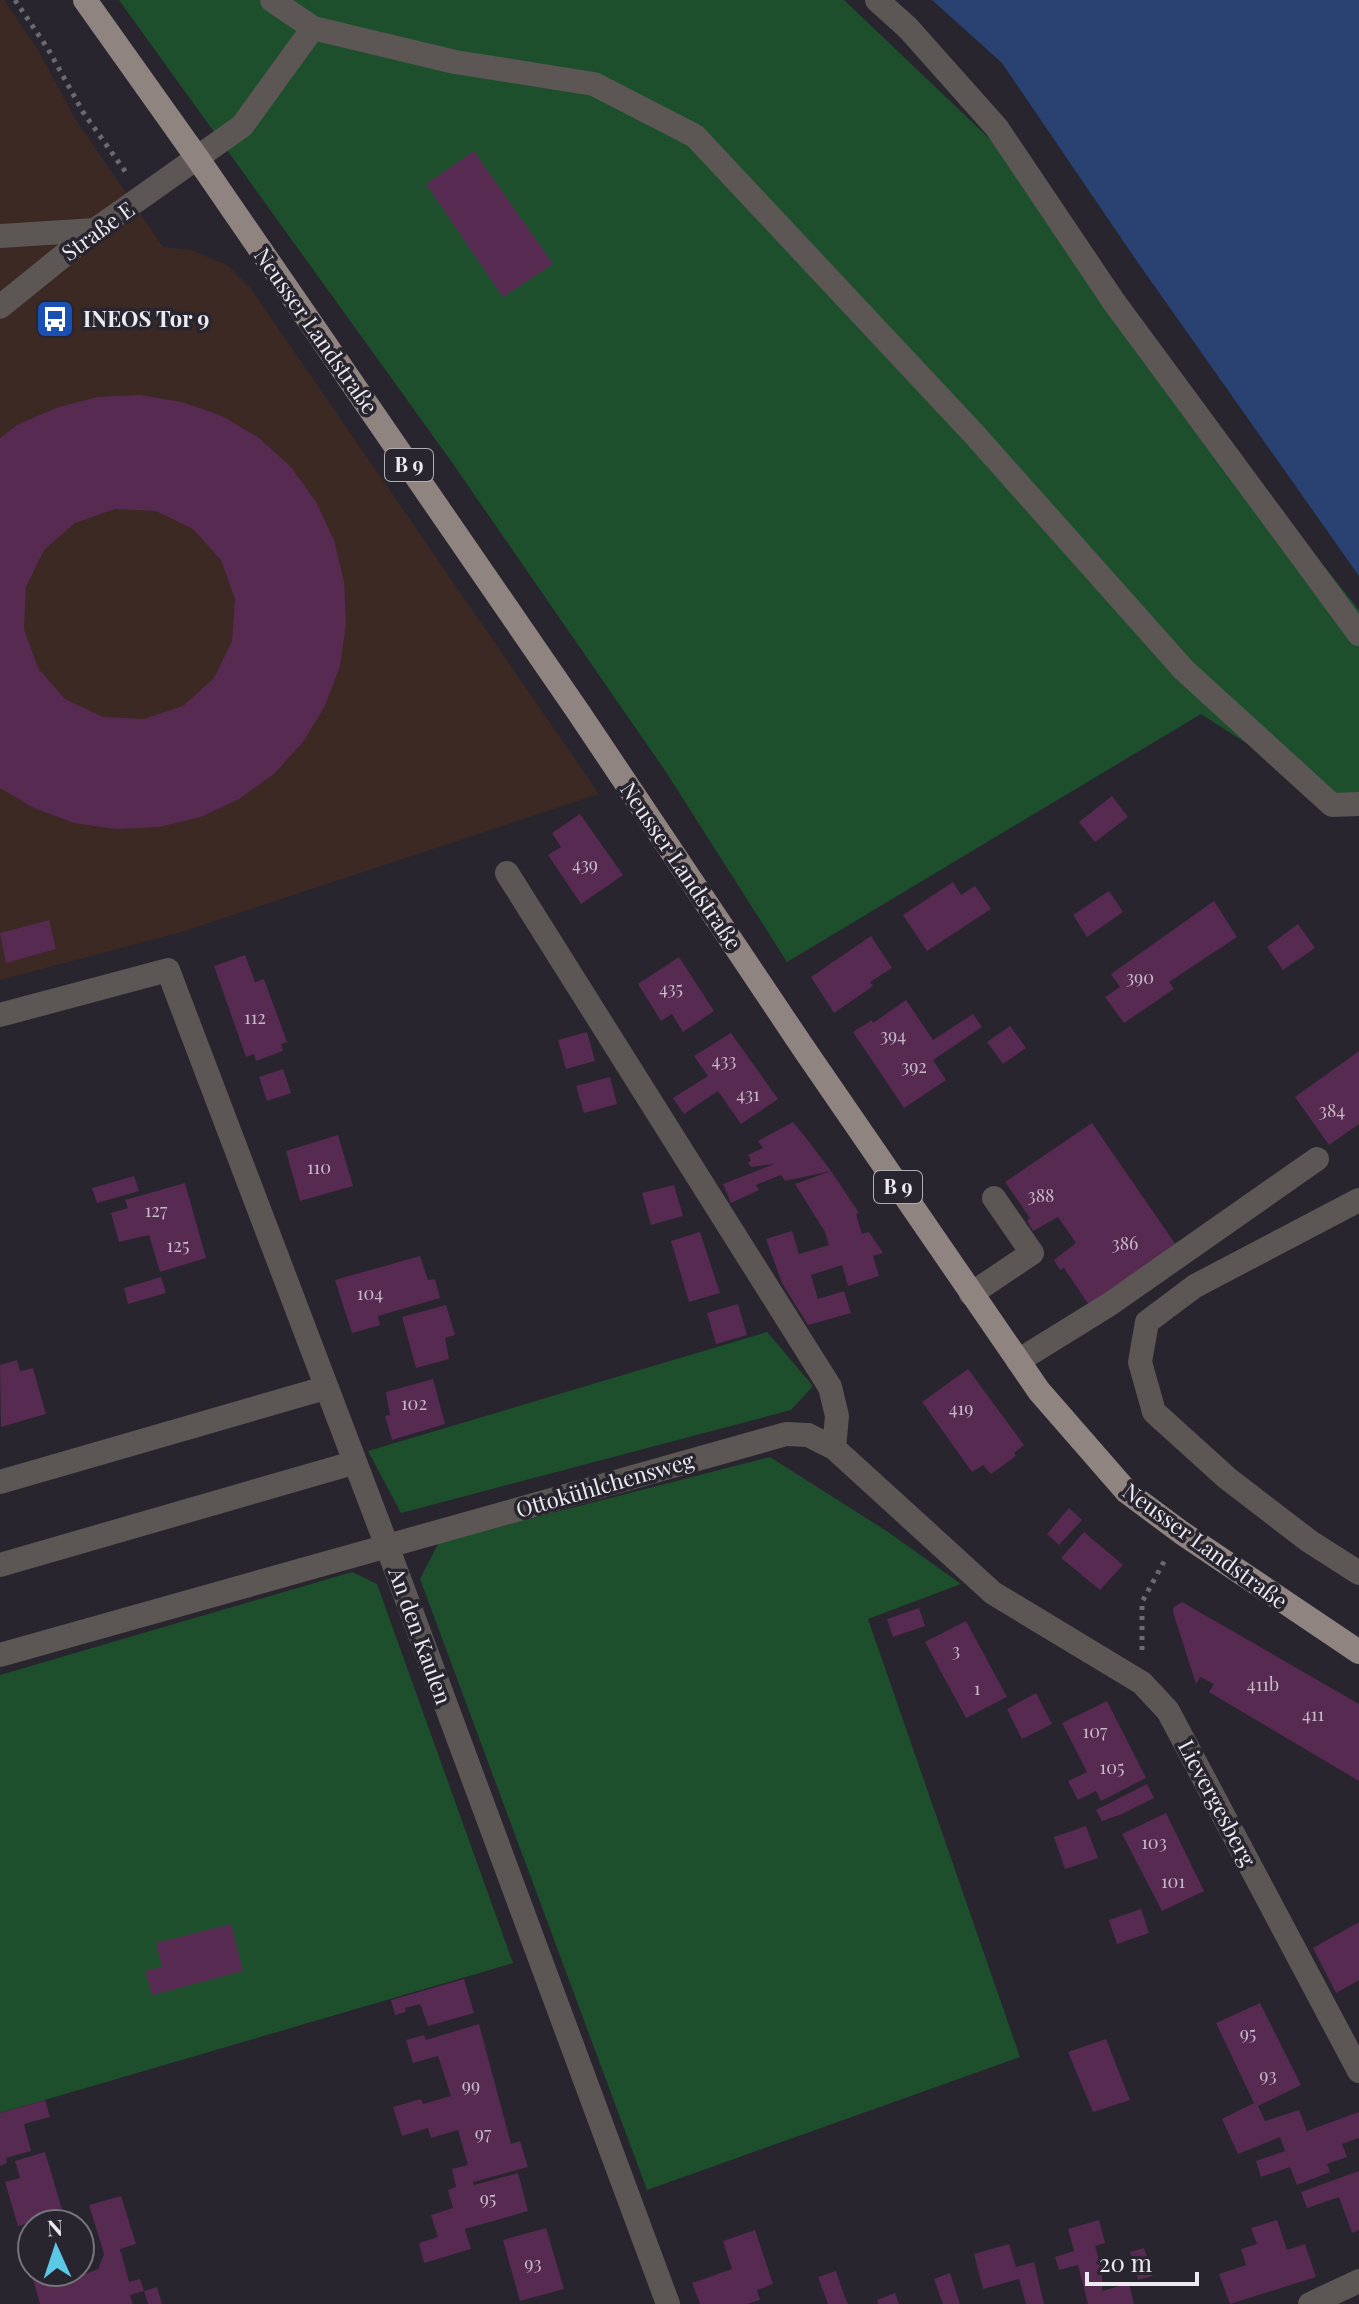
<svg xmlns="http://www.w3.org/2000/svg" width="1359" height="2304" font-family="'Playfair Display',serif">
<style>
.industrial{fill:#3c2923}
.green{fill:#1d4f2d}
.water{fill:#294271}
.building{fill:#562a51;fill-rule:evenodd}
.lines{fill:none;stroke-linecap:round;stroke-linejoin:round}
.path{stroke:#6b6971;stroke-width:5;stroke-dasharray:4 6;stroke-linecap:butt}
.minor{stroke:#5c5654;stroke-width:24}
.major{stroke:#908481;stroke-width:24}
.labels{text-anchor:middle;stroke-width:7;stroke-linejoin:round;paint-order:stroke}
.number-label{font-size:18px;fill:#c6bac8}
.shield{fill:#28252f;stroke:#b0afb6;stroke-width:2}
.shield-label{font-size:20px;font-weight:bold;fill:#ebeaf0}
.street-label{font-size:22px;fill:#ebeaf0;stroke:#28252f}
.poi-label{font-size:22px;font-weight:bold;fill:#ebeaf0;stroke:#28252f;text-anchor:start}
</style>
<rect width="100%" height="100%" fill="#28252f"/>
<!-- industrial -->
<path class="industrial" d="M0,0h4l36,53 34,64 89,130 28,3 36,15 24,24 348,505 -421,139 -178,47z"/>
<!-- green -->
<path class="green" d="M119,0h725l191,182 169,233 155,195v206l-158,-102 -414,248 -121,-190 -215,-311z
M767,1332l46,54 -22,24 -390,103 -33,-62z
M770,1457l118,75 73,52 -93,35 152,438 -373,133 -227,-611 19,-37z
M352,1572l25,12 136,379 -513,150v-438z"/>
<!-- water -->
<path class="water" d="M932,0h427v576l-225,-319 -132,-194z"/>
<!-- building -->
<path class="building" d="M474,151l79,113 -50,33 -77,-113z
M140,395l42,7 40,14 37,22 32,29 25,35 18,38 10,42 2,42 -6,42 -15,40 -22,36 -29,32 -35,25 -38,18 -42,10 -43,2 -42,-6 -40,-15 -34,-20v-350l17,-13 39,-17 41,-11zM115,509l41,2 37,18 28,31 14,39 -3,42 -18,37 -31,28 -39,13 -41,-2 -38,-18 -27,-31 -14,-39 2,-42 18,-37 31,-27z
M1112,796l16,21 -33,25 -16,-20z
M580,814l43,61 -42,29 -33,-49 13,-8 -9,-14z
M953,882l8,13 14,-9 16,23 -64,42 -24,-36z
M1109,891l14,21 -36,25 -14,-22z
M1214,901l23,36 -68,45 5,7 -50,34 -19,-26 15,-10 -9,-13z
M49,920l7,29 -50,14 -6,-30z
M1298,924l17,24 -32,22 -16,-23z
M871,936l21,32 -22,14 3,4 -39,27 -23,-36z
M245,955l10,27 9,-3 23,63 -6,2 2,7 -27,10 -2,-7 -8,3 -32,-91z
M679,957l35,54 -31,21 -11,-18 -11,7 -23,-37z
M906,1000l27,40 40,-26 9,13 -49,33 13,20 -42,28 -51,-76 19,-12 1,3z
M1010,1026l16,22 -23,16 -16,-22z
M587,1032l8,29 -29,8 -8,-29z
M731,1033l47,66 -37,25 -23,-33 -34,23 -11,-16 35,-22 -14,-20z
M1359,1051v73l-30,21 -34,-48z
M283,1069l8,24 -24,8 -8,-24z
M610,1077l7,27 -33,9 -8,-27z
M793,1122l17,21 21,28 28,42 -3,1 6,20 7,-2 14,21 -10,3 6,20 -31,10 -6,-21 -31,10 7,24 26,-8 7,22 -43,12 -26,-42 -16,-44 26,-8 7,23 30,-9 -4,-13 -30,-48 36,-13 -46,10 -4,-6 -25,10 3,5 -28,13 -8,-19 51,-20 -23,3 -3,-4 3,-3 -3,-5 15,-7 -5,-7z
M1092,1123l84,122 -87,60 -25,-37 -4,2 -6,-10 22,-17 -18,-26 -25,14 -6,-10 3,-3 -25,-36z
M338,1135l15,51 -53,15 -14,-50z
M134,1176l5,15 -42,12 -5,-15z
M185,1183l21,75 -46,14 -11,-37 -30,7 -8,-29 17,-5 -3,-8z
M674,1185l9,31 -32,9 -9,-32z
M700,1232l20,61 -31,9 -18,-61z
M420,1256l8,24 7,-1 5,19 -62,18 2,9 -28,8 -17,-53z
M161,1277l5,16 -38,11 -4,-16z
M738,1304l9,31 -31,9 -9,-31z
M446,1305l9,30 -10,3 4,21 -33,9 -14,-51z
M17,1360l3,11 13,-3 13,46 -45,13 -1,-62z
M968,1369l56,76 -10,8 2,3 -25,18 -8,-9 -11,7 -50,-70z
M433,1379l12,45 -53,16 -7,-24 5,-1 -4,-23z
M1069,1508l13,12 -23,25 -12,-11z
M1084,1532l39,33 -23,25 -39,-32z
M1182,1602l177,102v77l-150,-89 5,-8 -14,-7 -4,7 -23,-72 1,-5z
M919,1608l6,18 -32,11 -6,-18z
M966,1621l41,76 -41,21 -41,-76z
M1036,1693l16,31 -30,15 -15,-30z
M1107,1701l39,77 -45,23 -5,-10 -18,9 -10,-19 19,-9 -25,-49z
M1147,1784l7,14 -32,16 -20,7 -6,-11z
M1166,1813l38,78 -42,20 -40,-77z
M1086,1826l12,32 -33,11 -11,-32z
M1141,1909l8,24 -32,11 -8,-24z
M1359,1922v58l-23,13 -23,-45z
M231,1924l12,47 -91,24 -7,-24 17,-4 -6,-24z
M464,1979l10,34 -46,13 -8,-22 -15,4 1,4 -11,3 -4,-15z
M1260,2003l41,82 -43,21 7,15 34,-11 8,21 52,-19v26l-17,6 5,13 -20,7 3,8 -33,13 -7,-18 -29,10 -5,-16 29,-10 -5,-14 -42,17 -16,-35 32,-16 -38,-80z
M479,2024l32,120 9,-3 8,26 -55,15 1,3 44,-12 10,38 -63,18 6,20 -47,14 -5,-20 19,-6 -7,-22 22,-7 -5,-18 8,-3 -4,-18 16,-4 -10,-35 -27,8 -3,-10 -26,8 -9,-29 28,-8 2,5 28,-8 -13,-40 -25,7 -7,-23 18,-5 2,5z
M1106,2039l24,61 -37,12 -25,-60z
M45,2100l5,17 -26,7 7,27 -25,7 1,5 -7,3v-53z
M45,2152l18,61 -45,13 -13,-44 15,-4 -5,-17z
M1359,2171v59l-7,3 -13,-36 -32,11 -6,-16z
M121,2196l15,48 -16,5 9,33 11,-3 4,12 13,-4 5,17h-14l-4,-13 -14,4 3,9h-93l-9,-32h49l1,-13 4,15 13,-5 6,-15 -15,-49z
M1099,2220l6,23 -10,3 7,25v20l27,-8 5,21h-46l-10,-39 -19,5 -4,-13 19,-6 -6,-22z
M1277,2220l10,30 18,-6 11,33 -86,27 -11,-30 27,-9 -5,-16 16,-5 -6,-16z
M546,2228l18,61 -44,12 -17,-61z
M755,2230l18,54 -16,6 3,10 -13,4h-47l-8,-21 40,-14 -9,-28z
M1009,2244l7,23 18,-5 10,42h-18l-7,-25 -36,10 -9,-35z
M1144,2248l9,28 -15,4 -8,-28z
M836,2271l8,24 4,9h-20l-10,-27z
M950,2273l10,31h-17l-9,-25z
M895,2293l4,11h-21l-1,-4z"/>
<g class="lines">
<!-- path -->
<path class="path" d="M15,0l33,49 35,63 44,62
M1142,1650v-48l24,-44"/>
<!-- minor -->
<path class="minor" d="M272,0l41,28
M877,0l31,28 89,100 117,174 245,332
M0,236l95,-6
M0,307l95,-77 147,-104 71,-98 142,34 139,22 101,52 279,298 210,236 148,135 27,-1
M507,873l323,514 7,29 -3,32
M0,1015l168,-45 219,576 281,758
M1359,1200l-164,86 -48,36 -7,40 14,50 73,66 82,63 50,32
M971,1294l61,-41 -38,-55
M1018,1361l92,-57 207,-145
M0,1482l325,-94
M0,1565l353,-102
M0,1655l786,-221 22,1 26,13 159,145 149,90 26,28 191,360
M1310,2304l49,-23"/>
<!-- major -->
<path class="major" d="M85,0l113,159 381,554 223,333 237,345 88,101 55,41 177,119"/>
</g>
<!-- icons -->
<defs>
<g id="bus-square" transform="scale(2)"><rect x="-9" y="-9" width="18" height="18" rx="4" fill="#1a4fb4" stroke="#28252f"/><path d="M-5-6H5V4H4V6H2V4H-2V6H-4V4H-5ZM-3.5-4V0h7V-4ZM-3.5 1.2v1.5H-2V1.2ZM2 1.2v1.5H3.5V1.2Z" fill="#fff"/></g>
</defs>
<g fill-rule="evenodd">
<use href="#bus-square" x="55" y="319"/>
</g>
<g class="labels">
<!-- number labels -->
<g class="number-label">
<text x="585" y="871">439</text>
<text x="1140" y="984">390</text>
<text x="671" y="995">435</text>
<text x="255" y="1024">112</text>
<text x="893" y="1042">394</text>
<text x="724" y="1067">433</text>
<text x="914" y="1073">392</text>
<text x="748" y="1101">431</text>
<text x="1332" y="1117">384</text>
<text x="319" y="1174">110</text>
<text x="1041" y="1202">388</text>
<text x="156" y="1217">127</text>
<text x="1125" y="1250">386</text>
<text x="178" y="1252">125</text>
<text x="370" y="1300">104</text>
<text x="414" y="1410">102</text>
<text x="961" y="1415">419</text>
<text x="956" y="1657">3</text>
<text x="1263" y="1691">411b</text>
<text x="977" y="1695">1</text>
<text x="1313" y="1721">411</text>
<text x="1095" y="1738">107</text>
<text x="1112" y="1774">105</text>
<text x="1154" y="1849">103</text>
<text x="1173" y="1888">101</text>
<text x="1248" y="2040">95</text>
<text x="1268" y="2082">93</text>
<text x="471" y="2092">99</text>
<text x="483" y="2140">97</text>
<text x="488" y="2205">95</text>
<text x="533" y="2270">93</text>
</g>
<!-- shield labels -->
<g class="shield">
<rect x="385" y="449" width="48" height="32" rx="6"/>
<rect x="874" y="1171" width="48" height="32" rx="6"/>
</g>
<g class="shield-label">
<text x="409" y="472">B 9</text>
<text x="898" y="1194">B 9</text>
</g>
<!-- street labels -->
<g class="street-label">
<text transform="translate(98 231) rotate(-36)" y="8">Straße E</text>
<text transform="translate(316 331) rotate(55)" y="8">Neusser Landstraße</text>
<text transform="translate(681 866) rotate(56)" y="8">Neusser Landstraße</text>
<text transform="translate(605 1485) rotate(-16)" y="8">Ottokühlchensweg</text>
<text transform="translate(1205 1546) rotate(36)" y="8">Neusser Landstraße</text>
<text transform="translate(420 1636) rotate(70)" y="8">An den Kaulen</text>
<text transform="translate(1217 1803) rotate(62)" y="8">Lievergesberg</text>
</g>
<!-- poi labels -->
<g class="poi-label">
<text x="83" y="327">INEOS Tor 9</text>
</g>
</g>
<!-- north arrow -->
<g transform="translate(56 2248) rotate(357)"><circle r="38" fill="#28252f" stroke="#76747c" stroke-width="2"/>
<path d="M0-6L14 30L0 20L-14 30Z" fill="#5ac8e6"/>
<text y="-12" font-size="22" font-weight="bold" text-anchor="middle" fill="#ebeaf0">N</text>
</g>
<!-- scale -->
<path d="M1087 2272v12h110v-12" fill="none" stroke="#ebeaf0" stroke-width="4"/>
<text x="1099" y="2272" font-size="24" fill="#ebeaf0" stroke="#28252f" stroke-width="6" paint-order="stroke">20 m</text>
</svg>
